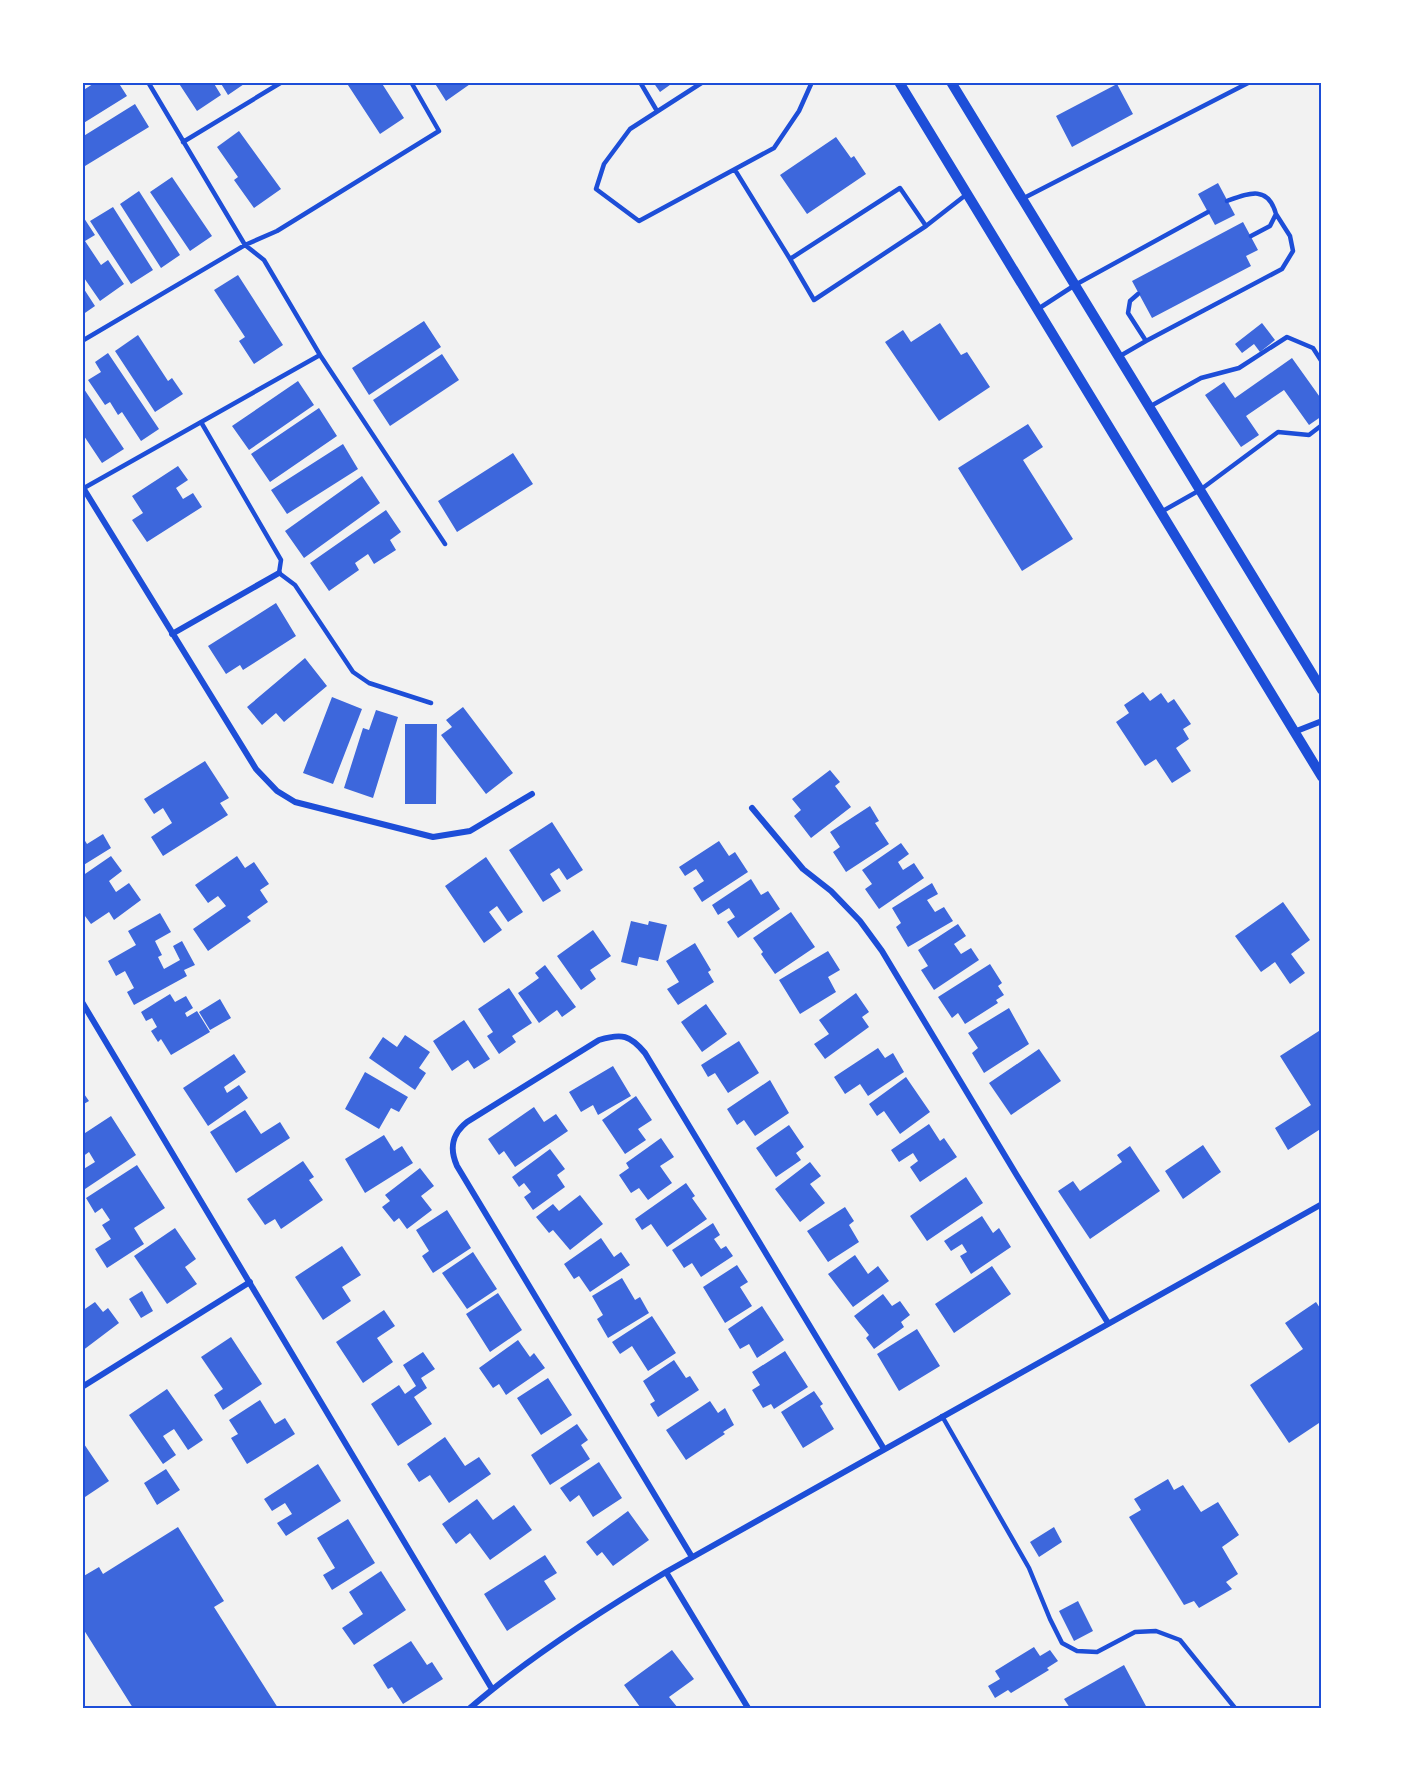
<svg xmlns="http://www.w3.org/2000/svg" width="1404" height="1791" font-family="'PT Sans',sans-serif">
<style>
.building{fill:#3d67dc}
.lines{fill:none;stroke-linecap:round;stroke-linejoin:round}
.service{stroke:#1d4ed8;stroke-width:4.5}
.minor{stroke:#1d4ed8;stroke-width:6}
.tertiary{stroke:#1d4ed8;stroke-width:10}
.neatline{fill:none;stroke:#1d4ed8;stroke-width:2}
</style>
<rect width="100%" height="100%" fill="#f2f2f2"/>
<!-- building -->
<path class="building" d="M96,82h22l9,14 -45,28v-33z
M178,82h35l8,13 -24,16z
M220,82h27l-19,13z
M346,82h35l23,36 -24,16z
M434,82h39l-27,19z
M653,82h21l-14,10z
M1117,84l16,30 -61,33 -16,-31z
M135,104l14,23 -64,39 -3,-5v-24z
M239,131l42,58 -27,19 -20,-28 4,-3 -21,-30z
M836,137l15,21 3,-2 12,18 -59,40 -27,-39z
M172,177l40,59 -22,15 -40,-59z
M1218,183l17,32 -20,10 -17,-31z
M139,191l41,64 -19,13 -41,-64z
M113,207l40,63 -22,14 -41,-63z
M82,215l13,20 -10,6 16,24 7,-5 16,24 -24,17 -18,-26z
M1243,222l15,28 -12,6 5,10 -99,52 -20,-37z
M238,275l45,70 -29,19 -15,-23 6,-4 -31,-47z
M82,286l13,20 -13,9z
M424,321l17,26 -72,48 -17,-27z
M940,323l21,32 6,-3 23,35 -51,34 -54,-79 18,-12 8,12z
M1262,323l13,17 -15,12 -6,-8 -12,9 -7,-9z
M138,335l30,46 4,-3 11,16 -28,18 -40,-61z
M108,353l51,76 -18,12 -19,-29 -4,3 -8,-13 -5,3 -17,-25 13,-8 -6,-10z
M442,354l17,26 -69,46 -17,-26z
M1292,358l30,42v16l-13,9 -25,-35 -38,26 13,19 -18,12 -36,-52 19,-13 11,16z
M298,381l16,24 -65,45 -17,-24z
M82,386l42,63 -22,14 -20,-30z
M319,408l18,28 -67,46 -19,-28z
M1028,424l15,23 -20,13 50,79 -51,32 -64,-103z
M343,444l15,25 -71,45 -16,-24z
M513,453l20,31 -76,48 -19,-31z
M178,466l10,14 -12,8 7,11 10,-6 9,14 -55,35 -15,-22 11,-7 -11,-17z
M362,476l18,27 -76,55 -19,-27z
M386,510l15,22 -11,8 6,10 -22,14 -6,-10 -13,9 4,7 -30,21 -19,-28z
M276,603l20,33 -53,34 -3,-5 -14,9 -18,-28z
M305,658l22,28 -43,36 -8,-9 -14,12 -15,-18z
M1143,692l7,9 11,-8 7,10 6,-4 17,25 -8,5 6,10 -13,9 15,23 -19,12 -16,-24 -11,7 -29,-44 13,-9 -5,-8z
M332,697l30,12 -29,75 -30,-11z
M463,707l50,66 -27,21 -45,-59 11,-8 -6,-7z
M376,710l22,7 -25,81 -29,-10 19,-60 6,2z
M405,724h32l-1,80h-31z
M205,761l24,37 -9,5 8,12 -65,41 -12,-19 21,-14 -9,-15 -9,6 -10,-15z
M830,770l10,12 -5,4 16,21 -40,31 -17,-22 7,-6 -9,-11z
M870,806l9,15 -4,2 14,21 -43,28 -13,-20 7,-5 -10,-15z
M552,822l31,48 -16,10 -8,-12 -9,6 11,17 -18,11 -34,-52z
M103,834l8,14 -29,18v-30l5,8z
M719,841l10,15 6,-4 13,20 -46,30 -9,-14 11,-7 -8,-12 -11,7 -6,-9z
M901,843l8,11 -11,8 5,8 11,-7 10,15 -45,31 -14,-20 7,-5 -10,-14z
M111,856l11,15 -13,10 7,11 13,-9 12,17 -27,20 -5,-8 -18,12 -9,-12v-36z
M237,856l8,12 9,-6 15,22 -9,6 8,12 -21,15 4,4 -43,30 -15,-22 33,-23 -8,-10 -10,7 -13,-18z
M486,857l37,55 -15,10 -11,-16 -8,6 13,18 -18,13 -39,-57z
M751,879l10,16 7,-4 12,18 -42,29 -11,-16 8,-5 -6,-9 -11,7 -6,-10z
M932,883l6,11 -11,6 8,12 9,-5 9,14 -45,26 -12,-20 5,-4 -9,-15z
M1283,902l27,38 -19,14 14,19 -15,11 -15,-22 -14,10 -26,-36z
M791,912l24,35 -40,27 -14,-20 2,-2 -10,-14z
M160,913l11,19 -16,9 7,14 -4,2 6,12 16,-9 -7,-14 9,-5 13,24 -11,5 3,6 -53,29 -7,-13 7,-4 -9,-17 -9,5 -8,-15 28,-16 -8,-14z
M631,921l17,4 1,-4 18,4 -9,36 -19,-4 -2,9 -16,-4z
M958,924l8,12 -12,8 7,10 10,-6 8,12 -45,30 -13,-20 7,-4 -10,-16z
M593,930l18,26 -21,14 6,9 -15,11 -24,-34z
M695,943l16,27 -3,2 6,10 -36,23 -11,-16 12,-7 -13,-21z
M828,951l12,19 -12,7 8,15 -36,22 -21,-34z
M990,964l12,19 -4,3 6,9 -8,5 2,3 -33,21 -7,-11 -6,5 -14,-21z
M545,965l31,42 -14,10 -5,-7 -18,13 -21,-30 21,-15 -4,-5z
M509,988l23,35 -20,13 4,6 -17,12 -12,-18 6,-4 -15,-23z
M856,993l13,19 -7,5 7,10 -44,32 -11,-15 15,-10 -10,-14z
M170,994l5,8 11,-6 7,12 -8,5 2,4 10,-6 13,21 -39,23 -10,-16 -3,3 -7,-11 6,-4 -5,-9 -6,3 -5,-9z
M220,999l11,19 -21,12 -11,-18z
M706,1004l21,30 -25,18 -21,-30z
M1009,1008l20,36 -45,29 -12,-20 6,-5 -10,-15z
M464,1020l26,39 -16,10 -6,-9 -16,11 -19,-30z
M1322,1029v99l-34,22 -13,-22 36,-23 -31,-49z
M405,1035l25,17 -11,16 7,5 -11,17 -46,-32 14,-21 14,10z
M739,1041l20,32 -31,20 -13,-20 -7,4 -7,-12z
M878,1048l7,10 8,-5 11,19 -36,24 -8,-12 -15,10 -11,-17z
M1039,1049l22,32 -50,34 -22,-32z
M234,1054l12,18 -22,15 3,6 12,-8 9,13 -40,28 -25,-38z
M613,1066l18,30 -33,19 -5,-10 -12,7 -12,-20z
M365,1072l43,25 -9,15 -8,-4 -12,21 -34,-20z
M906,1077l24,35 -30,22 -16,-23 -7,5 -8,-12z
M770,1080l19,33 -34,23 -11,-16 -7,5 -10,-16z
M82,1091l7,10 -7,4z
M636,1096l16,24 -14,9 8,11 -21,14 -23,-34z
M534,1107l10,15 12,-8 12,17 -53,36 -11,-16 -5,4 -11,-16z
M245,1110l16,24 19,-12 10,16 -54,35 -26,-41z
M111,1116l25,39 -54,36v-21l13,-8 -6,-10 -7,5v-22z
M929,1124l11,17 4,-3 13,19 -37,25 -10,-15 8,-6 -5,-8 -14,9 -8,-12z
M789,1125l15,22 -8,6 5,7 -25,17 -20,-29z
M384,1135l10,16 8,-5 11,17 -48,30 -20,-34z
M661,1138l13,19 -14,9 12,17 -24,17 -9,-12 -8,5 -12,-18 10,-7 -3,-5z
M1203,1145l18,27 -38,27 -18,-28z
M1130,1146l30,45 -70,48 -32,-48 15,-10 7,10 42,-29 -5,-7z
M550,1149l15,20 -8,6 8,12 -32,23 -9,-13 7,-5 -7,-9 -5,4 -7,-10z
M303,1161l11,16 -5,3 14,20 -42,29 -6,-10 -10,6 -18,-26z
M810,1162l11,14 -11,8 15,19 -25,19 -25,-33z
M137,1165l28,43 -31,20 10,16 -37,24 -12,-19 16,-10 -9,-14 8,-5 -8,-12 -7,5 -9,-15z
M420,1168l14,18 -13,10 11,14 -25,19 -8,-11 -5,4 -12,-15 8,-6 -5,-6z
M966,1177l17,26 -56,38 -17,-25z
M686,1183l9,13 -3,2 15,21 -40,28 -16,-23 -9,6 -7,-11z
M580,1195l23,29 -33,26 -17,-20 -4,3 -13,-16 17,-13 6,7z
M845,1207l9,14 -5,4 10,17 -31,20 -21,-31z
M447,1210l24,38 -38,25 -11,-17 7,-5 -13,-21z
M982,1216l11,17 6,-5 12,19 -40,27 -11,-18 7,-4 -5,-8 -11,7 -7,-10z
M713,1223l7,12 -6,4 7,10 5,-3 7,10 -32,21 -9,-14 -8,5 -12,-18z
M175,1228l21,31 -11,8 12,17 -30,20 -33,-48z
M601,1238l13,19 7,-5 9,13 -40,27 -11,-16 -5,3 -10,-15z
M342,1246l19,29 -19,12 9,14 -28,19 -28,-43z
M473,1252l24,37 -30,20 -25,-36z
M855,1255l13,19 10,-8 11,15 -36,26 -25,-33z
M737,1265l11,17 -8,5 12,19 -27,17 -22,-36z
M992,1266l19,28 -57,39 -19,-29z
M622,1278l13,22 5,-3 9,16 -41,25 -11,-19 6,-4 -11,-19z
M142,1291l11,20 -12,7 -12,-19z
M498,1293l24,37 -32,22 -24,-38z
M883,1294l9,12 8,-5 10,14 -9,7 3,5 -30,22 -8,-11 3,-3 -15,-19z
M95,1302l8,10 5,-4 11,15 -37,28v-40z
M1316,1302l6,9v110l-33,22 -39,-58 53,-36 -18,-26z
M762,1306l22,34 -27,18 -8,-14 -9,5 -12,-20z
M384,1310l11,16 -18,12 16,24 -30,21 -27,-41z
M652,1316l24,37 -28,18 -16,-25 -12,8 -8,-12z
M917,1329l23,37 -41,25 -22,-37z
M231,1337l31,47 -39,26 -9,-15 9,-6 -22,-32z
M518,1340l12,17 4,-4 11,15 -39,27 -7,-11 -6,4 -14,-20z
M785,1351l23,36 -34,22 -3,-5 -8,4 -11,-18 8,-5 -8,-13z
M423,1352l12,17 -14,9 6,10 -13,9 18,27 -34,22 -27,-42 28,-19 6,9 11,-8 -13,-21z
M674,1360l12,18 4,-2 9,14 -41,27 -8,-13 5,-3 -12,-20z
M548,1378l24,37 -31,20 -24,-37z
M167,1389l36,51 -15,10 -14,-21 -11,7 13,19 -13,9 -34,-49z
M814,1391l9,13 -3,2 14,23 -31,19 -22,-36z
M260,1400l15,24 10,-6 10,16 -48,30 -16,-26 7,-4 -9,-14z
M710,1401l8,12 7,-5 9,17 -11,7 2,2 -39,26 -20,-30z
M577,1424l11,16 -7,5 9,14 -40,26 -19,-30z
M445,1437l20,29 14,-9 12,17 -42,29 -19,-28 -11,7 -12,-18z
M82,1441l27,40 -27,18z
M599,1462l23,36 -29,19 -14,-22 -9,7 -10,-14z
M318,1464l23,37 -55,35 -9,-13 15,-9 -7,-11 -13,8 -8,-12z
M166,1469l14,21 -23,15 -13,-22z
M1168,1479l6,11 9,-5 18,27 17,-10 21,33 -17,12 16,27 -12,8 6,7 -33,19 -5,-7 -10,4 -55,-88 12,-7 -7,-11z
M477,1499l16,21 21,-15 18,25 -42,30 -20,-27 -14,11 -14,-20z
M628,1511l21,29 -36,26 -11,-14 -5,4 -11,-14z
M348,1519l27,44 -43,27 -9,-15 12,-7 -18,-30z
M178,1527l46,74 -10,6 64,101h-145l-51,-81v-50l17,-10 4,7z
M1054,1527l8,15 -23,15 -9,-15z
M545,1555l12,18 -13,8 12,18 -49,32 -23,-37z
M381,1571l25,39 -52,35 -12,-17 21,-14 -14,-22z
M1078,1601l15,30 -19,10 -15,-30z
M411,1641l16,24 5,-3 11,17 -40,25 -11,-17 -4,2 -15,-24z
M1034,1647l6,9 10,-6 8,11 -11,7 2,2 -38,23 -3,-3 -13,8 -7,-12 12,-7 -5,-8z
M672,1650l22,29 -25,18 9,11h-40l2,-1 -16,-22z
M1124,1665l23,43h-77l-6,-9z"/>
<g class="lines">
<!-- service -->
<path class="service" d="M148,82l97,163 19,15 56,95
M640,82l17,29
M703,82l-73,47 -26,35 -8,25 43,32 135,-73 25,-37 13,-29
M183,142l99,-60
M735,170l55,89 110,-71 26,38 41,-32
M1022,199l228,-117
M1227,201c22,-8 41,-16 49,13l-6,12 -19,10
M790,259l24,41 112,-74
M1038,309l37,-24 133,-73
M82,341l163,-96 32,-14 162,-100 -28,-49
M1146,341l136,-72 11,-18 -3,-15 -14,-22
M1120,356l26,-15 -18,-28 2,-12 8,-7
M1149,407l52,-29 38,-10 48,-31 26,11 9,14
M201,422l80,138 -2,13 16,12 58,87 16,11 62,20
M84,488l236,-133 125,189
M1161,512l39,-22 78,-58 31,3 13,-10
M942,1416l87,152 21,51 12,24 15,8 20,1 38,-20 21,-1 24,9 55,68"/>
<!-- minor -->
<path class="minor" d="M82,486l174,283 21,22 18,11 138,35 37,-6 62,-37
M172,634l107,-61
M1294,732l28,-11
M752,808l51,61 28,22 29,30 22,30 134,223 92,149
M82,1002l410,687
M82,1387l168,-105
M692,1557l-235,-391c-8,-18 -5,-32 10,-44l132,-82c23,-7 31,-5 46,13l239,396
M666,1572l82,136
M470,1708c58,-50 131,-97 196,-136l656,-368"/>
<!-- tertiary -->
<path class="tertiary" d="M899,82l423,695
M951,82l371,608"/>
</g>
<!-- border -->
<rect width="1404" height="1791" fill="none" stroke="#ffffff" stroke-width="168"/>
<rect x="84" y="84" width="1236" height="1623" class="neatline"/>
</svg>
